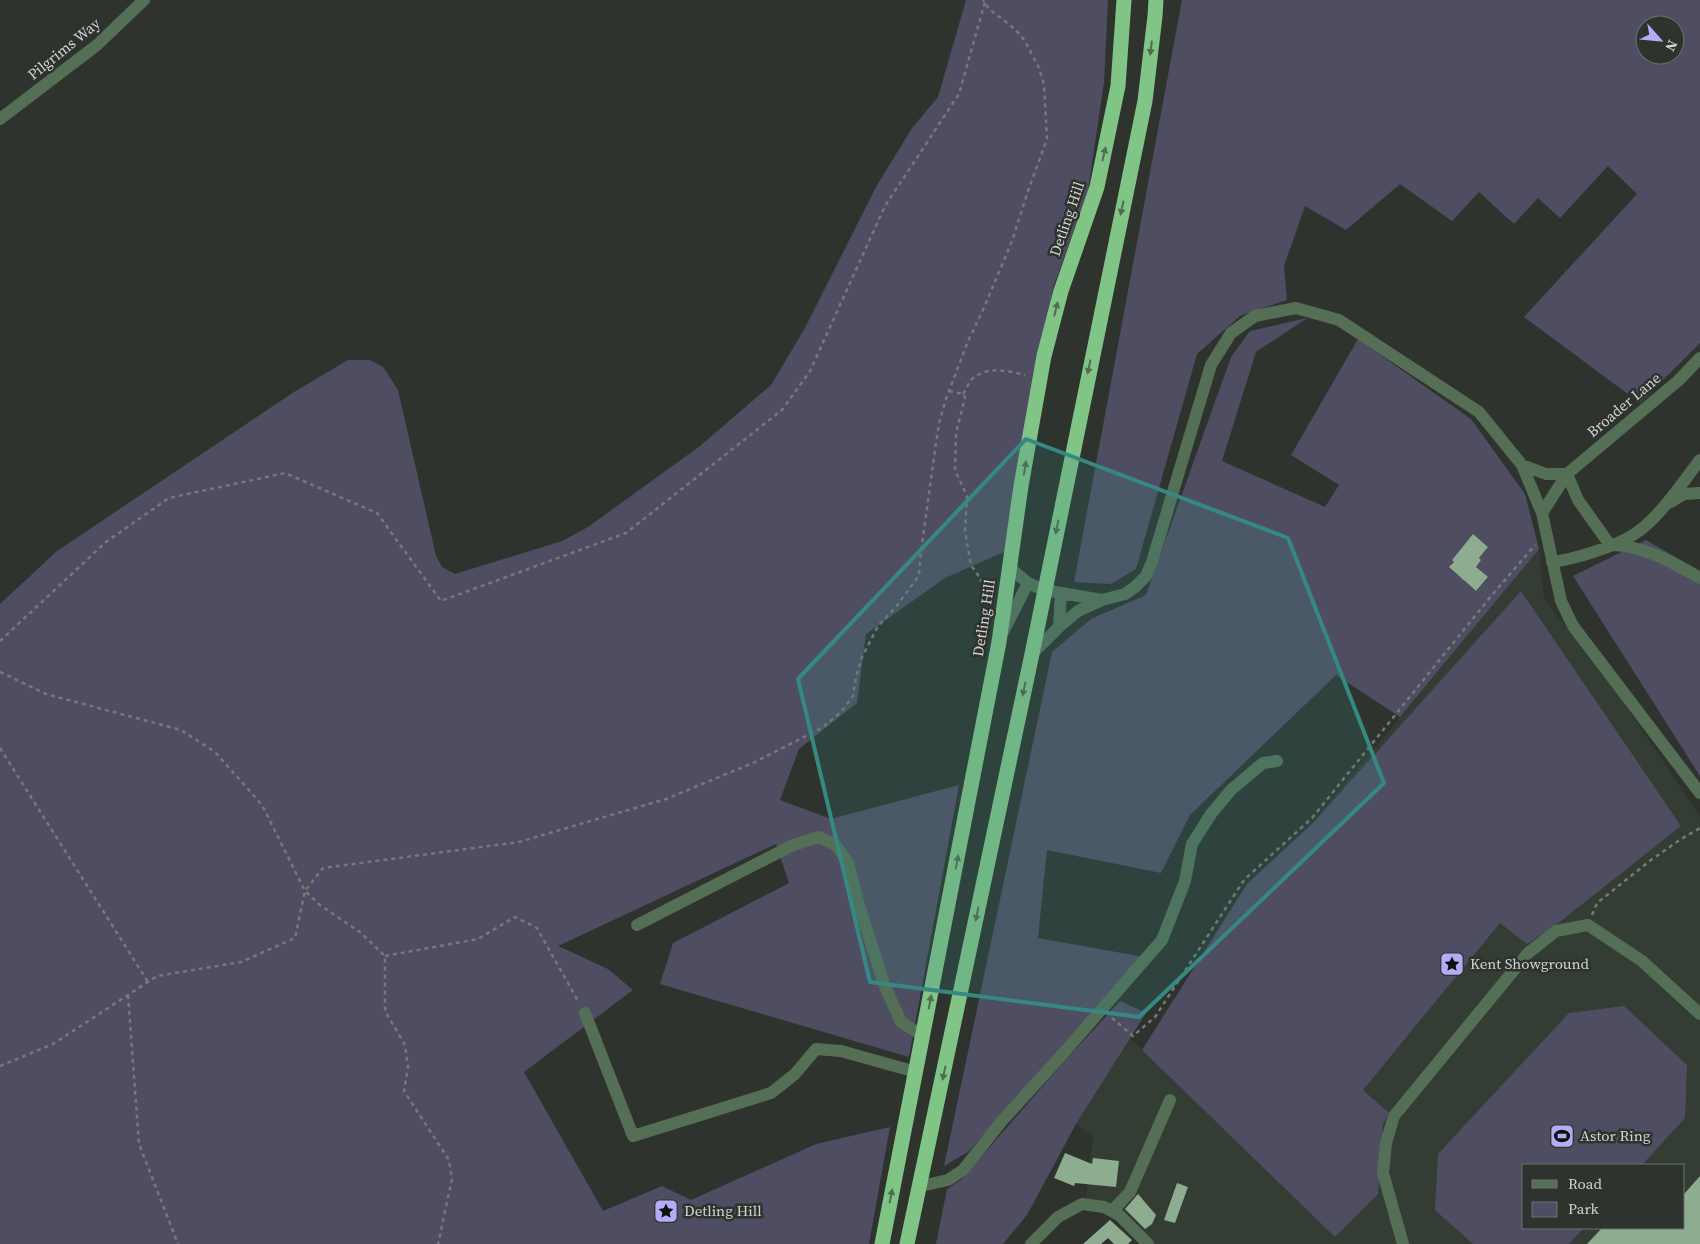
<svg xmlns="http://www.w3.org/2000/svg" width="1700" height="1244" font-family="'Source Serif 4',serif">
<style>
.built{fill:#333d34;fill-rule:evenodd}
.green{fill:#4f4d62;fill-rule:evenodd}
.building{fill:#8eac90}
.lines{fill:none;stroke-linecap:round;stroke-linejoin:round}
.path{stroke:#767a76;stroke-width:2.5;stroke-dasharray:4 4;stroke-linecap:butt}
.minor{stroke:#546f56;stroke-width:12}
.highway{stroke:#80c486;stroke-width:15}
.oneway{fill:#4f6d51}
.marked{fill:#368982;fill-opacity:0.2;stroke:#368982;stroke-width:4;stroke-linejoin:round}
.labels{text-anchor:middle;stroke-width:5;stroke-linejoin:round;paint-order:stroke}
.street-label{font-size:15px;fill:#d1d4d1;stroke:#2e332e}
.poi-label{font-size:15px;fill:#d1d4d1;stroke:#2e332e;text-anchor:start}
</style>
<rect width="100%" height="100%" fill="#2e332e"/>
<!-- built -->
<path class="built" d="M1539,549l5,50 78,101 78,117v427h-560l-26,-26 -28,-19 7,-62 -17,-13 53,-86 13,11 125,-170zM1524,1165h160v63h-160z"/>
<!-- green -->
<path class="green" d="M966,0h142l-4,82 -16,109 -34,94 -50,267 -59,26 -79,56 -9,69 -58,46 -19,51 51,19 128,-34 -50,272 -249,-73 13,-41 116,-60 -13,-39 -218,102 50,23 25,21 -109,82 79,139 59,-25 29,14 125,-56 74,-17 -21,117h-869v-640l57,-53 237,-159 54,-32h22l13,7 15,23 38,166 6,11 13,7 107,-33 26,-14 112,-81 71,-61 34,-57 71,-141 36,-59 26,-31z
M1182,0h518v343l-60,60 -116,-86 113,-123 -29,-28 -48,52 -22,-20 -24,26 -35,-32 -27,29 -52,-37 -54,46 -41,-24 -21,60 3,34 -47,16 -43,38 -61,215 -25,15 -37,-2zM1645,25h30v30h-30z
M1307,318l-51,34 -34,109 103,46 14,-22 -48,-30 67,-116 113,80 54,75 14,55 -139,168 -64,-42 -146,140 -29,58 -114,-23 -9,88 106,19 -176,195 -24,14 108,-514 39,-33 55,-24 85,-238 19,-26zM1473,534l15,13 -9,11 2,2 -3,4 -4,-2 -2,3 16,13 -12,13 -12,-10 5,-7 -19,-7 4,-5 -2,-2z
M1646,540l54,31v205l-127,-200z
M1521,591l160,235 -120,95 -34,23 -27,-21 -137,167 26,23 -6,11 -5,70 -43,43 -193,-187 105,-166 67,-62z
M1120,1001l26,12 -70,111 -49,91 -24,29h-67l11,-55 15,-10 100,-115z
M1624,1006l63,59 -2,53 -43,47h-118v63h60l-15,16h-96l-38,-34 3,-56 131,-141z"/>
<!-- building -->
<path class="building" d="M1473,534l15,13 -9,11 2,2 -5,7 12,10 -12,14 -27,-24 5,-5 -2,-2z
M1065,1153l27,11 1,-6 26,3 -3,26 -41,-4 -1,3 -20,-8z
M1700,1176v68h-113l15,-16h82v-34z
M1177,1183l11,4 -13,36 -11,-3z
M1138,1194l18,21 -4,9 -7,5 -20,-20z
M1110,1220l22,20 -4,4h-14l-6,-6 -7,6h-18z"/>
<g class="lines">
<!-- path -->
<path class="path" d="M949,391l14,3 2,4 -9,35 -1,37 12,26 -2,34 6,36 5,5 4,9 14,2
M963,394c3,-4 5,-10 8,-14 15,-15 37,-9 54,-5
M0,641l106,-99 63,-44 116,-25 92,40 64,88 185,-68 156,-123 28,-39 75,-165 74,-112 26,-92
M0,672l46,22 135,36 34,22 47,53 43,86 15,14 41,28 24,23v55l20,34 3,22 -4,24 45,69 3,19 -14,65
M0,748l148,234
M1592,915l5,-12 54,-43 30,-21 19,-11
M385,956l93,-17 37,-22 22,11 41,73
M128,995l11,149 39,100
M1112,1018l21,18 22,-19 89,-137 68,-62 180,-223 43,-50
M0,1066l53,-22 104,-68 84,-14 54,-24 10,-47 18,-23 196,-26 147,-43 87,-36 51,-26 19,-10 18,-15 12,-16 3,-19 6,-20 16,-31 18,-19 21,-29 3,-9v-10l16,-116 4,-24 6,-20 22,-58 15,-31 29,-69 16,-50 19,-52 -3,-55 -5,-16 -14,-27 -10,-12 -26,-20 -6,-9"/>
<!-- minor -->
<path class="minor" d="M0,119l97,-74 47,-45
M1522,465l24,9h21l11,26 32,45c33,0 62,17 90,33
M1671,502l13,-8 16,-1
M1542,513l25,-39 112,-94 21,-22
M1552,562c23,-3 62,-15 81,-27 26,-16 48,-51 67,-75
M1010,568l18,15 16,7 58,10 23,-6 10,-7 11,-11 6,-14 59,-197 20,-32 24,-17 41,-8 43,12 140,92 43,53 20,48 19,88 12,25 127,167
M1059,627l2,-34
M1003,632l25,-49
M1032,654l27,-27 19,-16 24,-11
M637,925l156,-80 26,-8 17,8 12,18 11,42 25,79 17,38 22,14
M585,1013l48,123 138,-43 24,-19 21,-25 25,2 75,21
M921,1186l27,-6 15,-10 38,-48 60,-66 101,-116 23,-59 7,-37 19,-30 20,-24 32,-27 14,-2
M1112,1211l18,-19 40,-92
M1031,1244l27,-27 24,-13 22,3 15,8 29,29
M1403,1244l-20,-71 3,-30 8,-27 134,-163 28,-22 32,-6 54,36 58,53"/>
<!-- highway -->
<path class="highway" d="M882,1244l117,-602 22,-156 23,-130 17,-65 36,-104 21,-101 6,-86
M907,1244l125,-590 113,-553 10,-85 1,-16"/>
</g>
<!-- one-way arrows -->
<defs><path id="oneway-solid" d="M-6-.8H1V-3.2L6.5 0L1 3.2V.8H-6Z" transform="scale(1.25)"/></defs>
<g class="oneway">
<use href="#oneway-solid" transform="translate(1151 48) rotate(97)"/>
<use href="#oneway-solid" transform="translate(1104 154) rotate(-77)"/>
<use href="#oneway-solid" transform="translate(1122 208) rotate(102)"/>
<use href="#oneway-solid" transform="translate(1056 309) rotate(-76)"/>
<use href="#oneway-solid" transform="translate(1089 367) rotate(102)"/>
<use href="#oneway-solid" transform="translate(1025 468) rotate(-80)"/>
<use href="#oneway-solid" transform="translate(1057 527) rotate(101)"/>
<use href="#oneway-solid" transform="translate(1024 689) rotate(102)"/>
<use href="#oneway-solid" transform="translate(957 862) rotate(-79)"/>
<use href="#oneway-solid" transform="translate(977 914) rotate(102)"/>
<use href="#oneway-solid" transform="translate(930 1002) rotate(-79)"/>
<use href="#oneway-solid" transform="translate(944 1073) rotate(102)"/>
<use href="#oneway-solid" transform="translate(891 1196) rotate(-79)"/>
</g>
<!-- marked area -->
<path class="marked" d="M1026,439l262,99 96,245 -245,234 -269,-35 -72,-303z"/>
<!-- icons -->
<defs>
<g id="sight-square" transform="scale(1.25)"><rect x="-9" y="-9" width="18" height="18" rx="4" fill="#b5acf8" stroke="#2e332e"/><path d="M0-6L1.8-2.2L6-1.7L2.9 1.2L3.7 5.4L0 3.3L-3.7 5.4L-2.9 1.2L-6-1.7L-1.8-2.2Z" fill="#111"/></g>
<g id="stadium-square" transform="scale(1.25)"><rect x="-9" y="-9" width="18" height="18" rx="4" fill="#b5acf8" stroke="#2e332e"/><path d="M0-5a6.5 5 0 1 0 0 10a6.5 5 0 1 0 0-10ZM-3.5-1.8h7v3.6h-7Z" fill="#111"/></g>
</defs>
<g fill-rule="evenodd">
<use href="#sight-square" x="1452" y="964"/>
<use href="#stadium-square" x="1562" y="1136"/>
<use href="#sight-square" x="666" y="1211"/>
</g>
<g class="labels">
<!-- street labels -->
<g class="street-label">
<text transform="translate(64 49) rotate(-39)" y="5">Pilgrims Way</text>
<text transform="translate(1067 219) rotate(-71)" y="5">Detling Hill</text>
<text transform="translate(1624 405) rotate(-40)" y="5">Broader Lane</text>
<text transform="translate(984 618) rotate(-81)" y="5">Detling Hill</text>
</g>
<!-- poi labels -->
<g class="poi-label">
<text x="1470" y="969">Kent Showground</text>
<text x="1580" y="1141">Astor Ring</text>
<text x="684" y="1216">Detling Hill</text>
</g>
</g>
<!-- legend -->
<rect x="1522" y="1164" width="162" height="65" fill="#2e332e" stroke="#6f736f"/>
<rect x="1532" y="1180" width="25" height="8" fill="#546f56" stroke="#6f736f"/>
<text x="1568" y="1189" font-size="15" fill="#d1d4d1">Road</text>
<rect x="1532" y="1202" width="25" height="15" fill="#4f4d62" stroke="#6f736f"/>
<text x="1568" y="1214" font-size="15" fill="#d1d4d1">Park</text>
<!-- north arrow -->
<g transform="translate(1660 40) rotate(117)"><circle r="24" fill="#2e332e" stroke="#6f736f"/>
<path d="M0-4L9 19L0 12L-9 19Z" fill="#b5acf8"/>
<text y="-8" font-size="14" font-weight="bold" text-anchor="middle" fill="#d1d4d1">N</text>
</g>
</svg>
